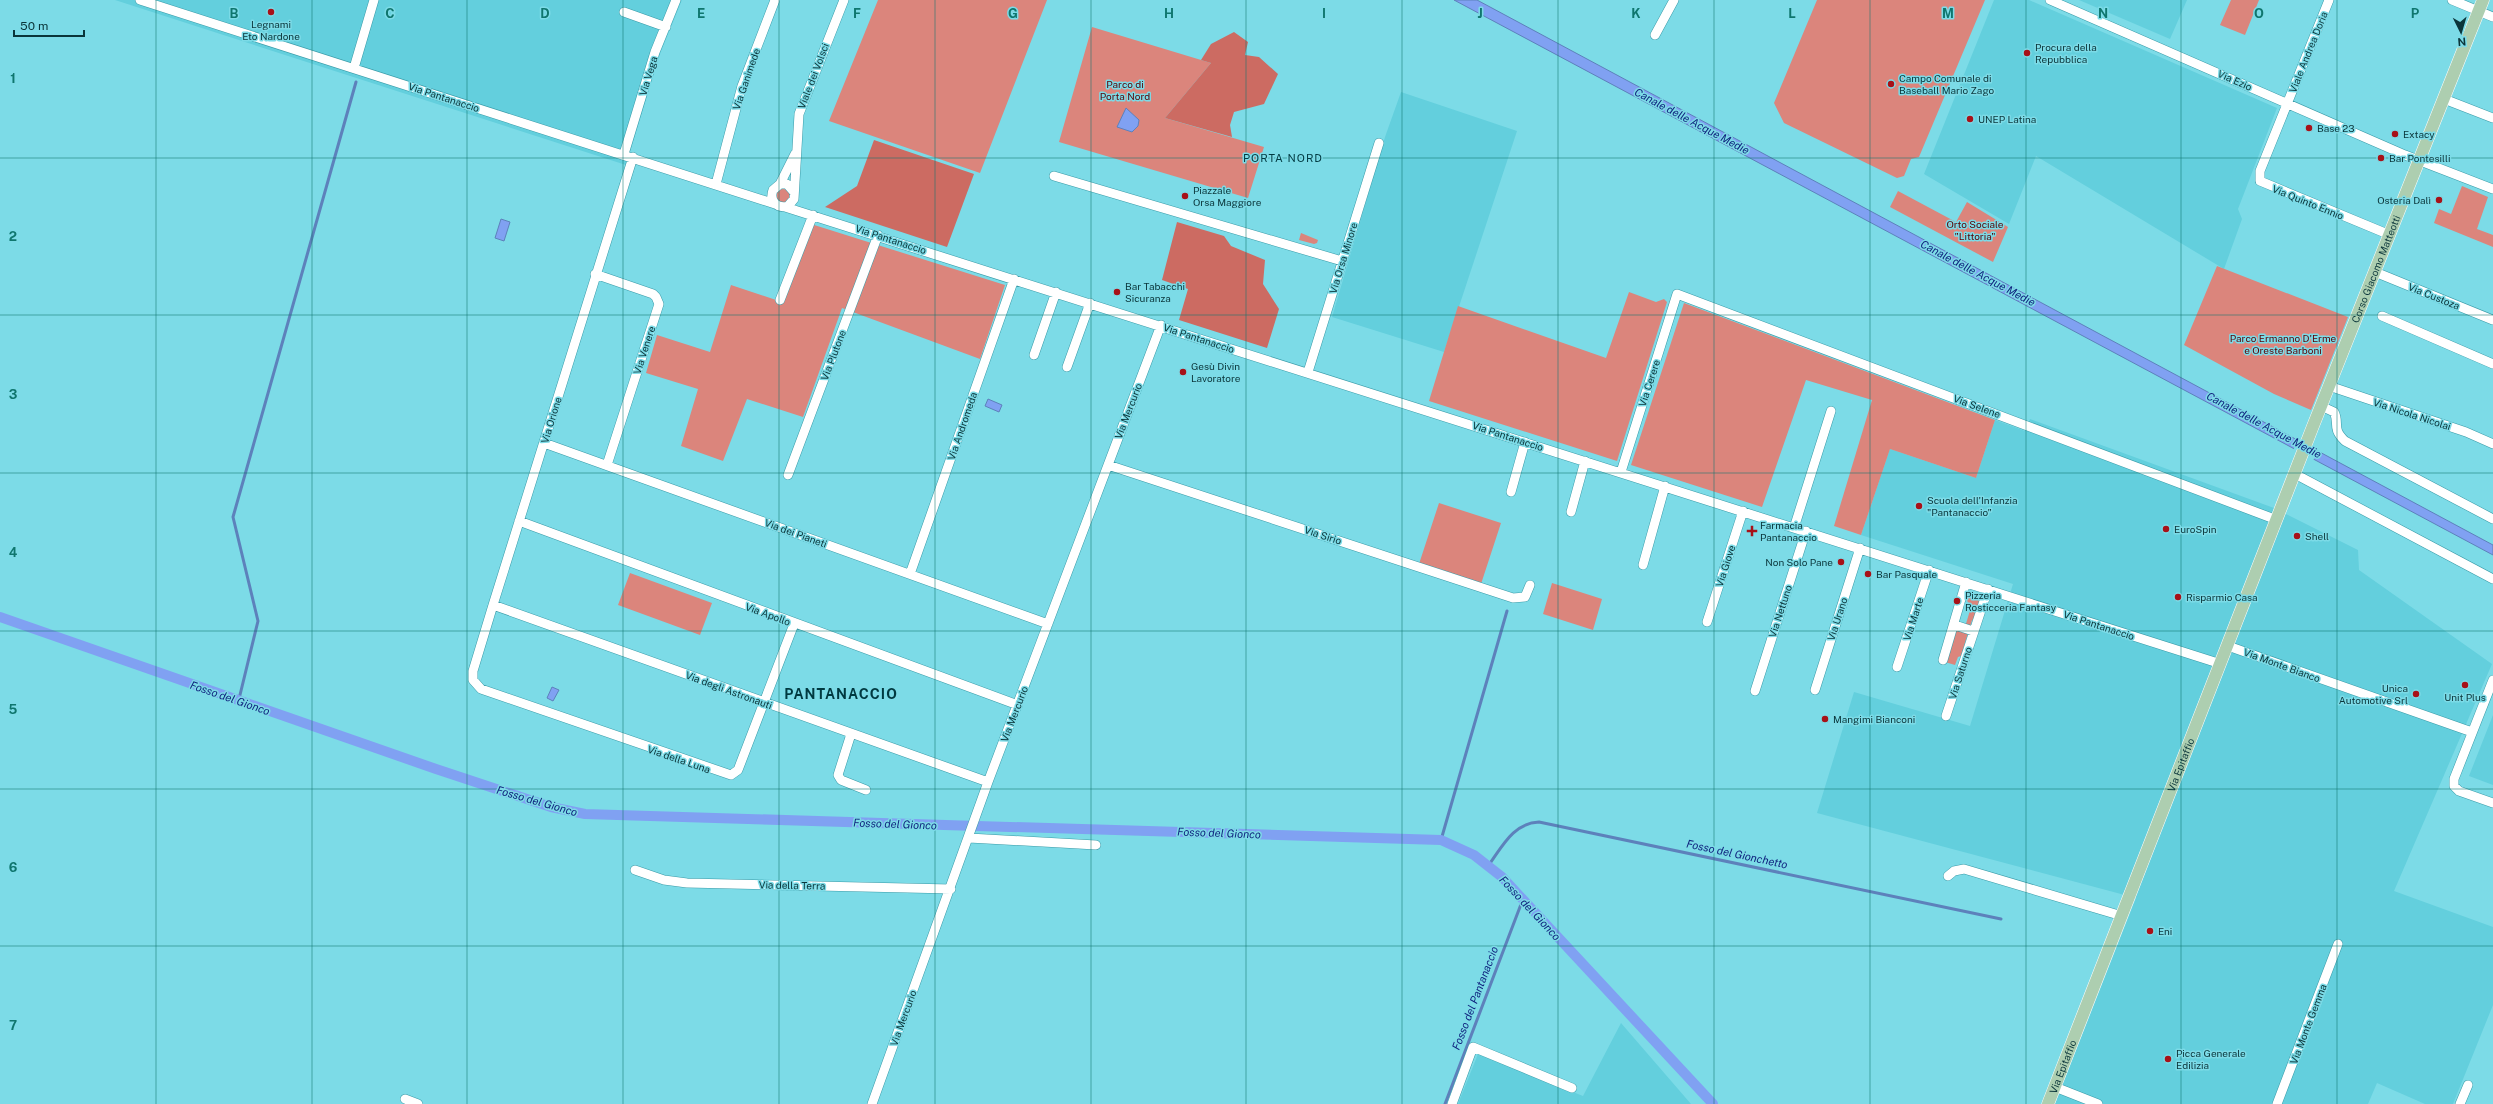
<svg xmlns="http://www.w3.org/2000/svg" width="2493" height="1104" font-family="'Public Sans',sans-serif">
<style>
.built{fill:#63cfdd}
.green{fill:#db857c}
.forest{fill:#cc6b62}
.water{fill:#80a1f2;stroke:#5d81bb}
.pier{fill:#7cdbe7}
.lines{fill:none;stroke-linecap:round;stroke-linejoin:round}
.stream{stroke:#5d81bb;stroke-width:3}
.canal{stroke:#80a1f2;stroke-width:10}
.minor-casing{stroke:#399ba8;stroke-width:10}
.major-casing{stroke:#fff;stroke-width:13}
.minor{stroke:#fff;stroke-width:9}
.major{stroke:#adceb0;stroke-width:12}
.grid{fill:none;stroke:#0f766e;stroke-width:1;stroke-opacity:0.55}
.poi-dot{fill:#a71118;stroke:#7cdbe7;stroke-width:1.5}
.labels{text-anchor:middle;stroke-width:3;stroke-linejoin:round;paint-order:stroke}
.poi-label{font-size:10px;fill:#0a353a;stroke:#7cdbe7;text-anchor:start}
.street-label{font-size:10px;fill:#0a353a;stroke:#7cdbe7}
.park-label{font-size:10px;fill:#5b0003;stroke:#7cdbe7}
.water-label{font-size:11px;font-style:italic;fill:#10257f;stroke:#7cdbe7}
.neighbourhood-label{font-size:11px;letter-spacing:1px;fill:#003940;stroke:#7cdbe7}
.district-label{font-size:14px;font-weight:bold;letter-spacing:1px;fill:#003940;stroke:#7cdbe7}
.grid-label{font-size:13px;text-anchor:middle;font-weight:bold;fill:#0f766e;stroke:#7cdbe7;stroke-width:3;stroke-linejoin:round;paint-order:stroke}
</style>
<rect width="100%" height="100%" fill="#7cdbe7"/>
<!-- built -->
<path class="built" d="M115,0h567l-22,54 -34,111z
M1994,0h35l248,108 -39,101 4,10 -18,50 -188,-113 -27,68 -85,-50z
M2079,0h108l-17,39z
M1401,92l116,39 -73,221 -112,-35 53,-180z
M2030,419l244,89 84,42 1,20 133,94 -98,227 99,36v78l-40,99h-28l-48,-21 -9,21h-313l81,-206 -319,-85 37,-121 116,34 43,-142 -152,-49 29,-86 86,29 19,-58 30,11z
M2493,715v70l-24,-9z
M1621,1023l70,81h-233l20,-50 105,42z"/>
<!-- green -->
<path class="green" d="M878,0h169l-67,173 -151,-52z
M1817,0h168l-66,157 -8,2 -7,17 -7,2 -113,-55 -10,-20z
M2231,0h28l-14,35 -25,-10z
M1092,27l119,36 -46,55 99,29 -16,51 -189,-56z
M2462,186l26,11 -11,32 16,6v12l-59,-24 5,-14 12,5z
M776 196a7 7 0 1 1 14 0a7 7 0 1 1-14 0Z
M1898,191l58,31 11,-20 41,25 -15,35 -103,-55z
M811,224l194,61 -25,74 -138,-51 -39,109 -56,-18 -24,62 -42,-15 17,-57 -52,-16 11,-38 53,17 21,-67 51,17z
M1301,233l17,7 -1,3 -3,1 -15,-4z
M2217,266l131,51 -37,93 -37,-16 -90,-49z
M1629,292l27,10 8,-3 3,3 -50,159 -188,-60 29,-95 148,52z
M1684,303l311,117 -19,58 -86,-29 -29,86 -27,-9 38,-126 -66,-20 -44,127 -131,-42z
M1439,503l62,20 -20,61 -62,-20z
M630,573l82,30 -12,32 -82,-30z
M1552,583l50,16 -9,31 -50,-16z
M1968,592l15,4 -8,23 -3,1 -11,36 -3,1 -3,8 -10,-3 10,-30 10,-5 6,-20 -5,-8z"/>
<!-- forest -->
<path class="forest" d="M1234,32l14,10 -3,13 14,2 19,17 -14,30 -30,8 -4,13 2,12 -67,-19 46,-55 -10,-3 10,-16z
M874,140l100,34 -27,73 -122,-40 32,-21z
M1177,222l47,14 7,10 34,14 -2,24 16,25 -12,39 -88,-28 9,-31 -26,-9z"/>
<!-- water -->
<path class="water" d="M1454,0h23l1016,545v10z
M1126,108l13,12 -1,6 -6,6 -15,-5z
M501,219l9,3 -6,19 -9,-3z
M988,399l14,6 -3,7 -14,-6z
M552,687l7,3 -6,11 -6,-3z"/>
<!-- pier -->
<path class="pier" d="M2298,438l20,11 -5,12 -20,-10z"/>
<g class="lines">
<!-- stream -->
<path class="stream" d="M239,699l19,-78 -25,-104 123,-435
M1441,840l66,-229
M1488,866c14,-19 25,-43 51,-44l462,97
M1445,1104l78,-205"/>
<!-- canal -->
<path class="canal" d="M0,617l436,152 115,38 34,7 856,26 33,15 28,22 211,227"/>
<!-- minor casing -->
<g class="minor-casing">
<path id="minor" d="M140,0l635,204
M2050,0l355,155 88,34
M2329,0l-69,171v10l130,54
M2452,0l41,17
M624,12l42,15
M1655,35l19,-35
M354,68l20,-68
M2444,99l49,19
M624,154l31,-102 21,-52
M633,157l-140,448 -20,66v9l8,9 250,86 7,-5 56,-146
M1054,176l288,85
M716,184l26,-98 33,-86
M780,184l15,-30
M794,192l-7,-8h-7l-7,6c-4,11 4,19 15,16l6,-7 5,-85 45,-114
M785,207l1436,457
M2375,272l118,48
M595,274l58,20 3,3 3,7 -52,161
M780,300l33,-85
M2382,316l111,48
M1034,355l22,-63
M1067,367l23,-64
M1308,372l71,-229
M2329,386l137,46 27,12
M2321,406l13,6c6,11 -3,16 11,29l148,78
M544,443l504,181
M1108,465l405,133 12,-1 5,-12
M1621,472l56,-178 600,226
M2295,474l198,105
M788,475l90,-240
M1511,492l14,-50
M1571,512l14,-51
M519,521l499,184
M1794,528l37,-117
M1643,565l22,-79
M910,574l104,-295
M493,605l495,177
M1707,622l36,-111
M1955,625l18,6
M2228,646l244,86
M1943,660l23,-78
M1897,667l32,-97
M2493,680l-39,99v7l5,5 34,12
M1815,690l45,-142
M1755,691l51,-160
M1946,716l42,-127
M851,734l-13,41 3,5 25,10
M969,838l127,7
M635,870l29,10 23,3 264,6
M1948,876l6,-5 10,-2 158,47
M2055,1087l43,17
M405,1099l13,5
M872,1104l116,-322 173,-457
M1452,1104l21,-57 99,41
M2277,1104l61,-160
M2460,1104l8,-19"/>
</g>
<!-- major casing -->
<g class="major-casing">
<g id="major">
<path id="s1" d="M2048,1104l265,-678 170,-426"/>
</g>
</g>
<!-- minor -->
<use href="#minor" class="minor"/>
<!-- major -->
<use href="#major" class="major"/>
</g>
<!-- grid -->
<path class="grid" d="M156,0v1104M312,0v1104M467,0v1104M623,0v1104M779,0v1104M935,0v1104M1091,0v1104M1246,0v1104M1402,0v1104M1558,0v1104M1714,0v1104M1870,0v1104M2026,0v1104M2181,0v1104M2337,0v1104M0,158h2493M0,315h2493M0,473h2493M0,631h2493M0,789h2493M0,946h2493"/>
<!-- markers -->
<g class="poi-dot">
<circle cx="271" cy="12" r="4"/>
<circle cx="2027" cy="53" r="4"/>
<circle cx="1891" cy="84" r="4"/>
<circle cx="1970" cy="119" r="4"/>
<circle cx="2309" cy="128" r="4"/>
<circle cx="2395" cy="134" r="4"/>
<circle cx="2381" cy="158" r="4"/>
<circle cx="1185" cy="196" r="4"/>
<circle cx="2439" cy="200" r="4"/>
<circle cx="1117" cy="292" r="4"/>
<circle cx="1183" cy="372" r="4"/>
<circle cx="1919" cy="506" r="4"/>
<circle cx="2166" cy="529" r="4"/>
<path d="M1750 525h4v4h4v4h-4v4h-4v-4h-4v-4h4z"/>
<circle cx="2297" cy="536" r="4"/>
<circle cx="1841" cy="562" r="4"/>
<circle cx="1868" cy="574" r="4"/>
<circle cx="2178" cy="597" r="4"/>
<circle cx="1957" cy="601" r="4"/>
<circle cx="2465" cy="685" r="4"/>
<circle cx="2416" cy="694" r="4"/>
<circle cx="1825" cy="719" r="4"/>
<circle cx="2150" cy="931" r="4"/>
<circle cx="2168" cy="1059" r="4"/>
</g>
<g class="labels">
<!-- poi labels -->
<g class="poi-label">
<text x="271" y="28" text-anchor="middle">Legnami<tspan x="271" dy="12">Eto Nardone</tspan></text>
<text x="2035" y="51">Procura della<tspan x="2035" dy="12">Repubblica</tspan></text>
<text x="1899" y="82">Campo Comunale di<tspan x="1899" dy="12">Baseball Mario Zago</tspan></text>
<text x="1978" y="123">UNEP Latina</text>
<text x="2317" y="132">Base 23</text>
<text x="2403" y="138">Extacy</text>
<text x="2389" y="162">Bar Pontesilli</text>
<text x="1193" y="194">Piazzale<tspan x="1193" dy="12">Orsa Maggiore</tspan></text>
<text x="2431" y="204" text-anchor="end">Osteria Dalì</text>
<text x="1125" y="290">Bar Tabacchi<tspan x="1125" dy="12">Sicuranza</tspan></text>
<text x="1191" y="370">Gesù Divin<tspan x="1191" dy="12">Lavoratore</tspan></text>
<text x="1927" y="504">Scuola dell'Infanzia<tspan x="1927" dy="12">"Pantanaccio"</tspan></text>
<text x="1760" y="529">Farmacia<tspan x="1760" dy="12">Pantanaccio</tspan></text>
<text x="2174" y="533">EuroSpin</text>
<text x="2305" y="540">Shell</text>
<text x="1833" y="566" text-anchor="end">Non Solo Pane</text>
<text x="1876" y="578">Bar Pasquale</text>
<text x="1965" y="599">Pizzeria<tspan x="1965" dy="12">Rosticceria Fantasy</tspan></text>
<text x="2186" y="601">Risparmio Casa</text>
<text x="2408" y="692" text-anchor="end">Unica<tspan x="2408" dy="12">Automotive Srl</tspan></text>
<text x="2465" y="701" text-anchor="middle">Unit Plus</text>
<text x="1833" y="723">Mangimi Bianconi</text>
<text x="2158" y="935">Eni</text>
<text x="2176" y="1057">Picca Generale<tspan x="2176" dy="12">Edilizia</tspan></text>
</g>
<!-- street labels -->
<g class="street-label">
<text transform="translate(2308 52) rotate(-68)" y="4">Viale Andrea Doria</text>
<text transform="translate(648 76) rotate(-73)" y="4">Via Vega</text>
<text transform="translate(813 76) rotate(-69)" y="4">Viale dei Volsci</text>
<text transform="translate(746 79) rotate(-71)" y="4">Via Ganimede</text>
<text transform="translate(2235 80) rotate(24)" y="4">Via Ezio</text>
<text transform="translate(444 97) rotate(18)" y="4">Via Pantanaccio</text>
<text transform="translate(2308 202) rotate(22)" y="4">Via Quinto Ennio</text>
<text transform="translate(891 239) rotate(18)" y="4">Via Pantanaccio</text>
<text transform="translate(1343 258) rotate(-73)" y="4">Via Orsa Minore</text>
<text dy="4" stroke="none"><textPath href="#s1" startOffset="897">Corso Giacomo Matteotti</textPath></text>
<text transform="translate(2434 296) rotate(22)" y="4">Via Custoza</text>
<text transform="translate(1199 338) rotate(18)" y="4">Via Pantanaccio</text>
<text transform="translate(644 350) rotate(-72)" y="4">Via Venere</text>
<text transform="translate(833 355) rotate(-69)" y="4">Via Plutone</text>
<text transform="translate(1649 383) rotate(-72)" y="4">Via Cerere</text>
<text transform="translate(1977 406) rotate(20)" y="4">Via Selene</text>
<text transform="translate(1128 411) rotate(-69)" y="4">Via Mercurio</text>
<text transform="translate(2412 414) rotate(18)" y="4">Via Nicola Nicolai</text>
<text transform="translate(551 420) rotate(-73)" y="4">Via Orione</text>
<text transform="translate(962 426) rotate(-71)" y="4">Via Andromeda</text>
<text transform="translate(1508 436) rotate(18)" y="4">Via Pantanaccio</text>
<text transform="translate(796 533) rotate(20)" y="4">Via dei Pianeti</text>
<text transform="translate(1323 535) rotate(18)" y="4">Via Sirio</text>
<text transform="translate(1725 566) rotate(-72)" y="4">Via Giove</text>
<text transform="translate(1780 611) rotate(-72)" y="4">Via Nettuno</text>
<text transform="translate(768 614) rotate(20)" y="4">Via Apollo</text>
<text transform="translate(1837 619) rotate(-72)" y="4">Via Urano</text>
<text transform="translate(1913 619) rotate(-72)" y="4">Via Marte</text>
<text transform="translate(2099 625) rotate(18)" y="4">Via Pantanaccio</text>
<text transform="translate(2282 665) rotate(20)" y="4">Via Monte Bianco</text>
<text transform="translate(1960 673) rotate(-72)" y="4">Via Saturno</text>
<text transform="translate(729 690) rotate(20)" y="4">Via degli Astronauti</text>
<text transform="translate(1014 714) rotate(-69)" y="4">Via Mercurio</text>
<text transform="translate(679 759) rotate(19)" y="4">Via della Luna</text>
<text dy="4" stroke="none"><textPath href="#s1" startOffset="364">Via Epitaffio</textPath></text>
<text transform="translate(792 885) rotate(1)" y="4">Via della Terra</text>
<text transform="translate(903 1018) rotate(-70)" y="4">Via Mercurio</text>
<text transform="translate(2308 1024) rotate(-69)" y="4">Via Monte Gemma</text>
<text dy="4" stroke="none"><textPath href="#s1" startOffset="40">Via Epitaffio</textPath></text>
</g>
<!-- park labels -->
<g class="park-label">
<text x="1125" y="88">Parco di<tspan x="1125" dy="12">Porta Nord</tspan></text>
<text x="1975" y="228">Orto Sociale<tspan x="1975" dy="12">"Littoria"</tspan></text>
<text x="2283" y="342">Parco Ermanno D'Erme<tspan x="2283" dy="12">e Oreste Barboni</tspan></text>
</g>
<!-- water labels -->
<g class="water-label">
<text transform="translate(1692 121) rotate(28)" y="4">Canale delle Acque Medie</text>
<text transform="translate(1978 273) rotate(28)" y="4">Canale delle Acque Medie</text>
<text transform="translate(2264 425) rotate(28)" y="4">Canale delle Acque Medie</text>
<text transform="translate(230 698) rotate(19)" y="4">Fosso del Gionco</text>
<text transform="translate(537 801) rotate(16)" y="4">Fosso del Gionco</text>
<text transform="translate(895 824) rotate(2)" y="4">Fosso del Gionco</text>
<text transform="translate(1219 833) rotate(2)" y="4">Fosso del Gionco</text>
<text transform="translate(1737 854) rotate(12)" y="4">Fosso del Gionchetto</text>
<text transform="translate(1530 908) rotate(47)" y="4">Fosso del Gionco</text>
<text transform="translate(1475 998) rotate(-69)" y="4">Fosso del Pantanaccio</text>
</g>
<!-- neighbourhood labels -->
<g class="neighbourhood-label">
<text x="1283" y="162">PORTA NORD</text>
</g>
<!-- district labels -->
<g class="district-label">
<text x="841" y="699">PANTANACCIO</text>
</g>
</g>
<g class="grid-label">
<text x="234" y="18">B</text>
<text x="390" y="18">C</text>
<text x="545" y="18">D</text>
<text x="701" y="18">E</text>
<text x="857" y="18">F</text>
<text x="1013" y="18">G</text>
<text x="1169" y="18">H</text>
<text x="1324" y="18">I</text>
<text x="1480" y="18">J</text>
<text x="1636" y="18">K</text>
<text x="1792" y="18">L</text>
<text x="1948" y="18">M</text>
<text x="2103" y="18">N</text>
<text x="2259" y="18">O</text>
<text x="2415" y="18">P</text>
<text x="13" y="83">1</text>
<text x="13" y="241">2</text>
<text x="13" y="399">3</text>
<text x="13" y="557">4</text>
<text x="13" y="714">5</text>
<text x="13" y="872">6</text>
<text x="13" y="1030">7</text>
</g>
<!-- north arrow -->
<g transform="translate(2461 32) rotate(175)" stroke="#7cdbe7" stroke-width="3" paint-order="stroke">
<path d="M0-3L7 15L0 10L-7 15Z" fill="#0a353a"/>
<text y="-6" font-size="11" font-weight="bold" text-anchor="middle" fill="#0a353a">N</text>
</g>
<!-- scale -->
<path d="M14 30v6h70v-6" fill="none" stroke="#0a353a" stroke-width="2"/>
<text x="20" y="30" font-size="12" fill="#0a353a" stroke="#7cdbe7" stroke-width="3" paint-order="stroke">50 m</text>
</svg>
